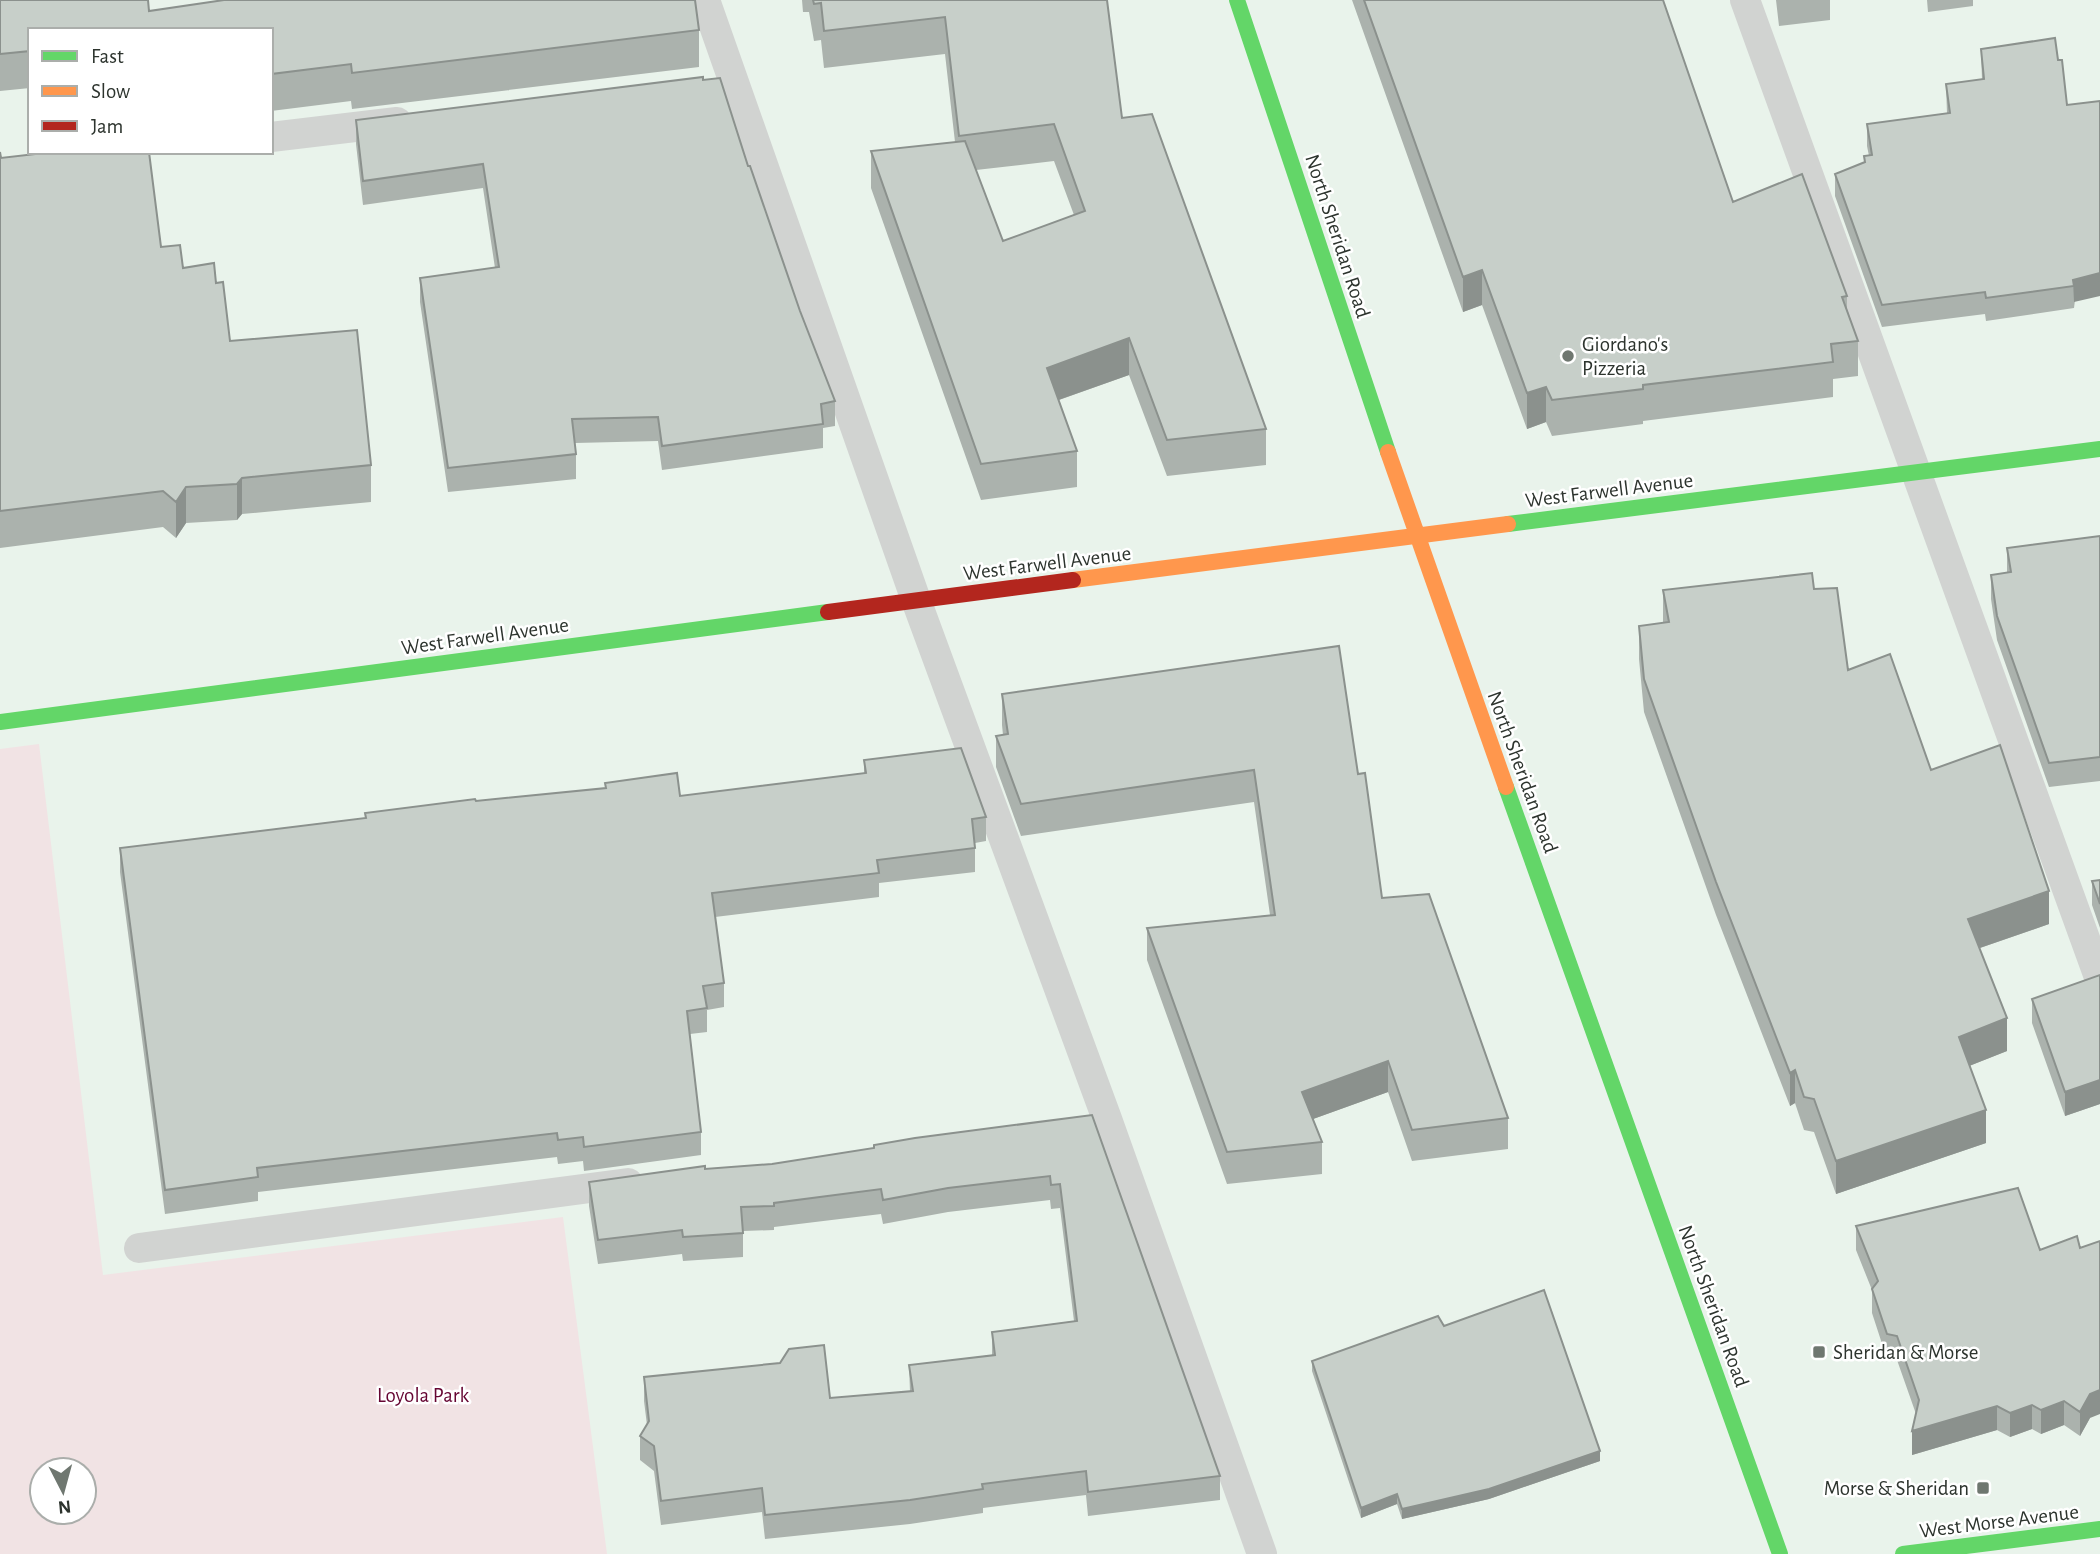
<svg xmlns="http://www.w3.org/2000/svg" width="2100" height="1554" font-family="'Alegreya Sans',sans-serif">
<style>
.green{fill:#f1e3e4;fill-rule:evenodd}
.lines{fill:none;stroke-linecap:round;stroke-linejoin:round}
.lane{stroke:#d1d3d1;stroke-width:30}
.fast{stroke:#63d668;stroke-width:16}
.slow{stroke:#ff974d;stroke-width:16}
.jam{stroke:#b3261e;stroke-width:16}
.wall{fill:#abb2ad;fill-rule:evenodd}
.shaded-wall{fill:#8b918d}
.building{fill:#c7cfc9;stroke:#8b918d;stroke-width:2}
.poi-dot{fill:#6f7770;stroke:#fff;stroke-width:2.5}
.labels{text-anchor:middle;stroke-width:5;stroke-linejoin:round;paint-order:stroke}
.street-label{font-size:21px;fill:#2d342e;stroke:#fff}
.poi-label{font-size:21px;fill:#2d342e;stroke:#fff;text-anchor:start}
.park-label{font-size:21px;fill:#650532;stroke:#fff}
</style>
<rect width="100%" height="100%" fill="#e9f3eb"/>
<!-- green -->
<path class="green" d="M39,744l64,531 460,-58 44,337h-607v-805zM42,1470h42v42h-42z"/>
<g class="lines">
<!-- lane -->
<path class="lane" d="M705,0l211,600 191,519 155,435
M1745,0l355,980
M271,137l126,-15
M139,1248l489,-65"/>
<!-- fast -->
<path class="fast" d="M1237,0l151,452
M1508,524l592,-75
M0,722l828,-110
M1506,787l274,767
M1903,1554l197,-25"/>
<!-- slow -->
<path class="slow" d="M1388,452l118,335
M1073,580l435,-56"/>
<!-- jam -->
<path class="jam" d="M828,612l245,-32"/>
</g>
<!-- wall -->
<path class="wall" d="M0,0l149,11 550,19v37l-347,42 -1,-8 -80,10v-81h-241v58l-30,3z
M802,0h305l15,118 144,311v36l-99,11 -38,-101 -70,25 18,51v36l-96,13 -110,-312v-37l84,-9 -10,-88 -121,14 -3,-28 -7,1 -5,-29h-6zM1054,161l20,54 -71,26 -27,-71z
M1352,0h311l70,202 114,94v13l11,32v35l-25,3v18l-190,24v3l-91,12 -6,-14 -19,7 -45,-124 -19,7z
M1776,0h54v20l-51,6z
M1927,0h46v6l-45,6z
M1981,49l77,11 9,45 33,-4 -26,207 -88,13 -1,-7 -103,13 -47,-131v-22l29,-11v-7h5l-2,-10v-22l80,-10 -1,-30 36,-4z
M703,80l45,86 52,145 35,90v25l-12,2v20l-161,22 -4,-29 -83,2 1,11v25l-128,13 -28,-190v-24l75,-10 -12,-80 -120,17 -7,-61v-24z
M0,152l1,6 160,89 22,21 33,15 14,58 141,124v37l-129,12 -5,6 -51,3 -10,15 -13,-11 -163,21z
M2100,536v245l-51,6 -52,-147 -6,-41v-24l16,-2v-25z
M1814,589l34,81 83,100 118,154 -69,24 27,103 -38,15 17,77 -150,51 -22,-62 -10,-2 -9,-27 -5,3 -74,-191 -72,-203 -5,-53v-33l24,-3v-33z
M1002,694l356,80 24,124 126,220v31l-96,12 -24,-69 -75,27 9,23v32l-95,10 -80,-224v-32l123,-13 -16,-113 -233,34 -25,-69v-31l7,-1 -1,-10z
M864,760l122,57v24l-11,2v29l-96,11v14l-164,20 9,66v24l-17,3v22l-17,2 11,98v23l-117,16 -1,-10 -25,3 -1,-7 -299,35v9l-93,13 -45,-342v-24l245,-30v-5l240,-25v-5l75,13 184,-23z
M2100,880v48l-8,-23v-24z
M2100,975v129l-35,12 -33,-93v-24z
M1092,1115l128,361v24l-132,16 -2,-21 -103,13v5l-73,11 -145,15 -3,-27 -101,13 -7,-54 -14,-11v-24l7,-11 -3,-24v-24l186,21 80,-6 -1,-27 83,-10v-23l82,-11 -14,-113 -9,1 -1,-9 -102,12 -65,12 -2,-10 -107,13v3l-31,1v26l-60,4 -1,-7 -84,10 -9,-58v-24l116,-13 67,-5z
M1856,1226l234,192 -10,18 -16,-11 -23,9 -9,-5 -22,8 -13,-7 -85,25 4,-41 -19,-54 -10,-1 -15,-46v-23l-16,-40z
M1444,1326l156,135 -111,38 -87,20 -5,-15 -36,14 -49,-147v-10z"/>
<!-- shaded-wall -->
<path class="shaded-wall" d="M1482,270v35l-19,7v-35z
M2100,273v23l-26,6 -1,-22z
M1129,338v37l-82,29v-36z
M1546,387v35l-19,7v-36z
M242,478v36l-5,6v-36z
M186,487v36l-10,15v-36z
M2049,891v33l-81,28v-33z
M2007,1018v33l-48,19v-33z
M1388,1061v31l-86,31v-31z
M1795,1070v33l-5,3v-33z
M2100,1080v24l-35,12v-24z
M1986,1110v33l-150,51v-33z
M2100,1390v24l-10,4 -10,18v-24l10,-18z
M2064,1401v24l-23,9v-24z
M2032,1405v24l-22,8v-24z
M1997,1406v24l-85,25v-24z
M1600,1451v10l-111,38 -87,20v-10z
M1397,1494v10l-36,14v-10z"/>
<!-- building -->
<path class="building" d="M0,0h148l1,11 75,-11h471l4,30 -347,43 -1,-9 -80,10v-44h-241v21l-30,3z
M813,0h294l15,118 30,-4 114,315 -99,11 -38,-102 -82,30 30,83 -96,13 -110,-313 94,-10 38,100 82,-30 -31,-87 -95,12 -14,-119 -121,14 -3,-28 -7,1z
M1364,0h299l70,202 69,-28 45,122 -5,1 16,44 -27,3 2,18 -190,23v4l-91,11 -6,-13 -19,6 -45,-123 -19,7z
M2055,38l3,22h4l5,45 33,-4v172l-27,7 1,6 -88,12 -1,-6 -103,13 -47,-131 30,-12 -1,-6 8,-1 -5,-31 83,-11 -4,-29 38,-5 -3,-30z
M703,77v3l17,-2 28,88h2l50,145 35,90 -14,3 2,20 -161,22 -4,-29 -86,2 4,35 -128,14 -28,-190 79,-11 -16,-103 -120,17 -7,-61z
M0,152l1,6 52,-6h96l12,95 19,-2 3,23 31,-5 2,20 7,-1 7,59 127,-11 14,135 -129,13 -5,6 -51,3 -10,15 -13,-11 -163,20z
M2100,536v221l-51,6 -52,-147 -6,-41 20,-3 -4,-24z
M1812,573l2,16 23,-1 11,82 42,-16 41,116 69,-25 49,146 -81,28 39,99 -48,19 27,73 -150,51 -22,-62 -10,-2 -9,-27 -5,3 -74,-191 -72,-203 -5,-53 30,-4 -6,-32z
M1339,646l19,128 7,-1 17,125 47,-4 79,224 -96,12 -24,-69 -86,31 20,50 -95,10 -80,-224 128,-13 -21,-145 -233,34 -25,-68 12,-2 -6,-40z
M961,748l25,69 -14,2 3,29 -98,12 2,13 -167,20 12,90 -21,3 4,22 -20,3 14,121 -117,15 -1,-10 -25,3 -1,-7 -300,35 1,9 -93,13 -45,-342 246,-30 -1,-5 110,-14 1,2 130,-13 -1,-5 72,-10 3,23 186,-23 -2,-13z
M2100,880v24l-8,-23z
M2100,975v105l-35,12 -33,-93z
M1092,1115l128,361 -132,16 -2,-21 -104,13 1,5 -73,11 -145,15 -3,-27 -101,13 -7,-55 -14,-10 9,-15 -5,-44 136,-14 9,-14 35,-4 6,53 83,-7 -4,-26 86,-10 -3,-23 85,-11 -17,-137 -9,1 -1,-9 -102,12 -65,12 -2,-11 -107,14v3l-33,1 2,26 -60,4 -1,-7 -84,10 -9,-58 116,-16v3l67,-5 102,-16v-3l41,-7z
M2018,1188l22,62 37,-14 3,12 20,-7v149l-10,4 -10,18 -16,-11 -23,9 -9,-5 -22,8 -13,-7 -85,25 7,-31 -22,-64 -10,-2 -15,-45 6,-8 -22,-55z
M1544,1290l56,161 -111,38 -87,20 -5,-15 -36,14 -49,-147 126,-45 6,10z"/>
<!-- markers -->
<g class="poi-dot">
<circle cx="1568" cy="356" r="7"/>
<rect x="1812" y="1345" width="14" height="14" rx="3.5"/>
<rect x="1976" y="1481" width="14" height="14" rx="3.5"/>
</g>
<g class="labels">
<!-- street labels -->
<g class="street-label">
<text transform="translate(1338 236) rotate(72)" y="7">North Sheridan Road</text>
<text transform="translate(1609 490) rotate(-7)" y="7">West Farwell Avenue</text>
<text transform="translate(1047 563) rotate(-7)" y="7">West Farwell Avenue</text>
<text transform="translate(485 636) rotate(-8)" y="7">West Farwell Avenue</text>
<text transform="translate(1523 772) rotate(70)" y="7">North Sheridan Road</text>
<text transform="translate(1714 1306) rotate(70)" y="7">North Sheridan Road</text>
<text transform="translate(1999 1521) rotate(-7)" y="7">West Morse Avenue</text>
</g>
<!-- poi labels -->
<g class="poi-label">
<text x="1582" y="351">Giordano's<tspan x="1582" dy="24">Pizzeria</tspan></text>
<text x="1833" y="1359">Sheridan &amp; Morse</text>
<text x="1969" y="1495" text-anchor="end">Morse &amp; Sheridan</text>
</g>
<!-- park labels -->
<g class="park-label">
<text x="423" y="1402">Loyola Park</text>
</g>
</g>
<!-- legend -->
<rect x="28" y="28" width="245" height="126" fill="#ffffff" stroke="#abaeab" stroke-width="2"/>
<rect x="42" y="51" width="35" height="10" fill="#63d668" stroke="#abaeab" stroke-width="2"/>
<text x="91" y="63" font-size="21" fill="#2d342e">Fast</text>
<rect x="42" y="86" width="35" height="10" fill="#ff974d" stroke="#abaeab" stroke-width="2"/>
<text x="91" y="98" font-size="21" fill="#2d342e">Slow</text>
<rect x="42" y="121" width="35" height="10" fill="#b3261e" stroke="#abaeab" stroke-width="2"/>
<text x="91" y="133" font-size="21" fill="#2d342e">Jam</text>
<!-- north arrow -->
<g transform="translate(63 1491) rotate(174)"><circle r="33" fill="#ffffff" stroke="#abaeab" stroke-width="2"/>
<path d="M0-5L12 26L0 18L-12 26Z" fill="#6f7770"/>
<text y="-10" font-size="19" font-weight="bold" text-anchor="middle" fill="#2d342e">N</text>
</g>
</svg>
